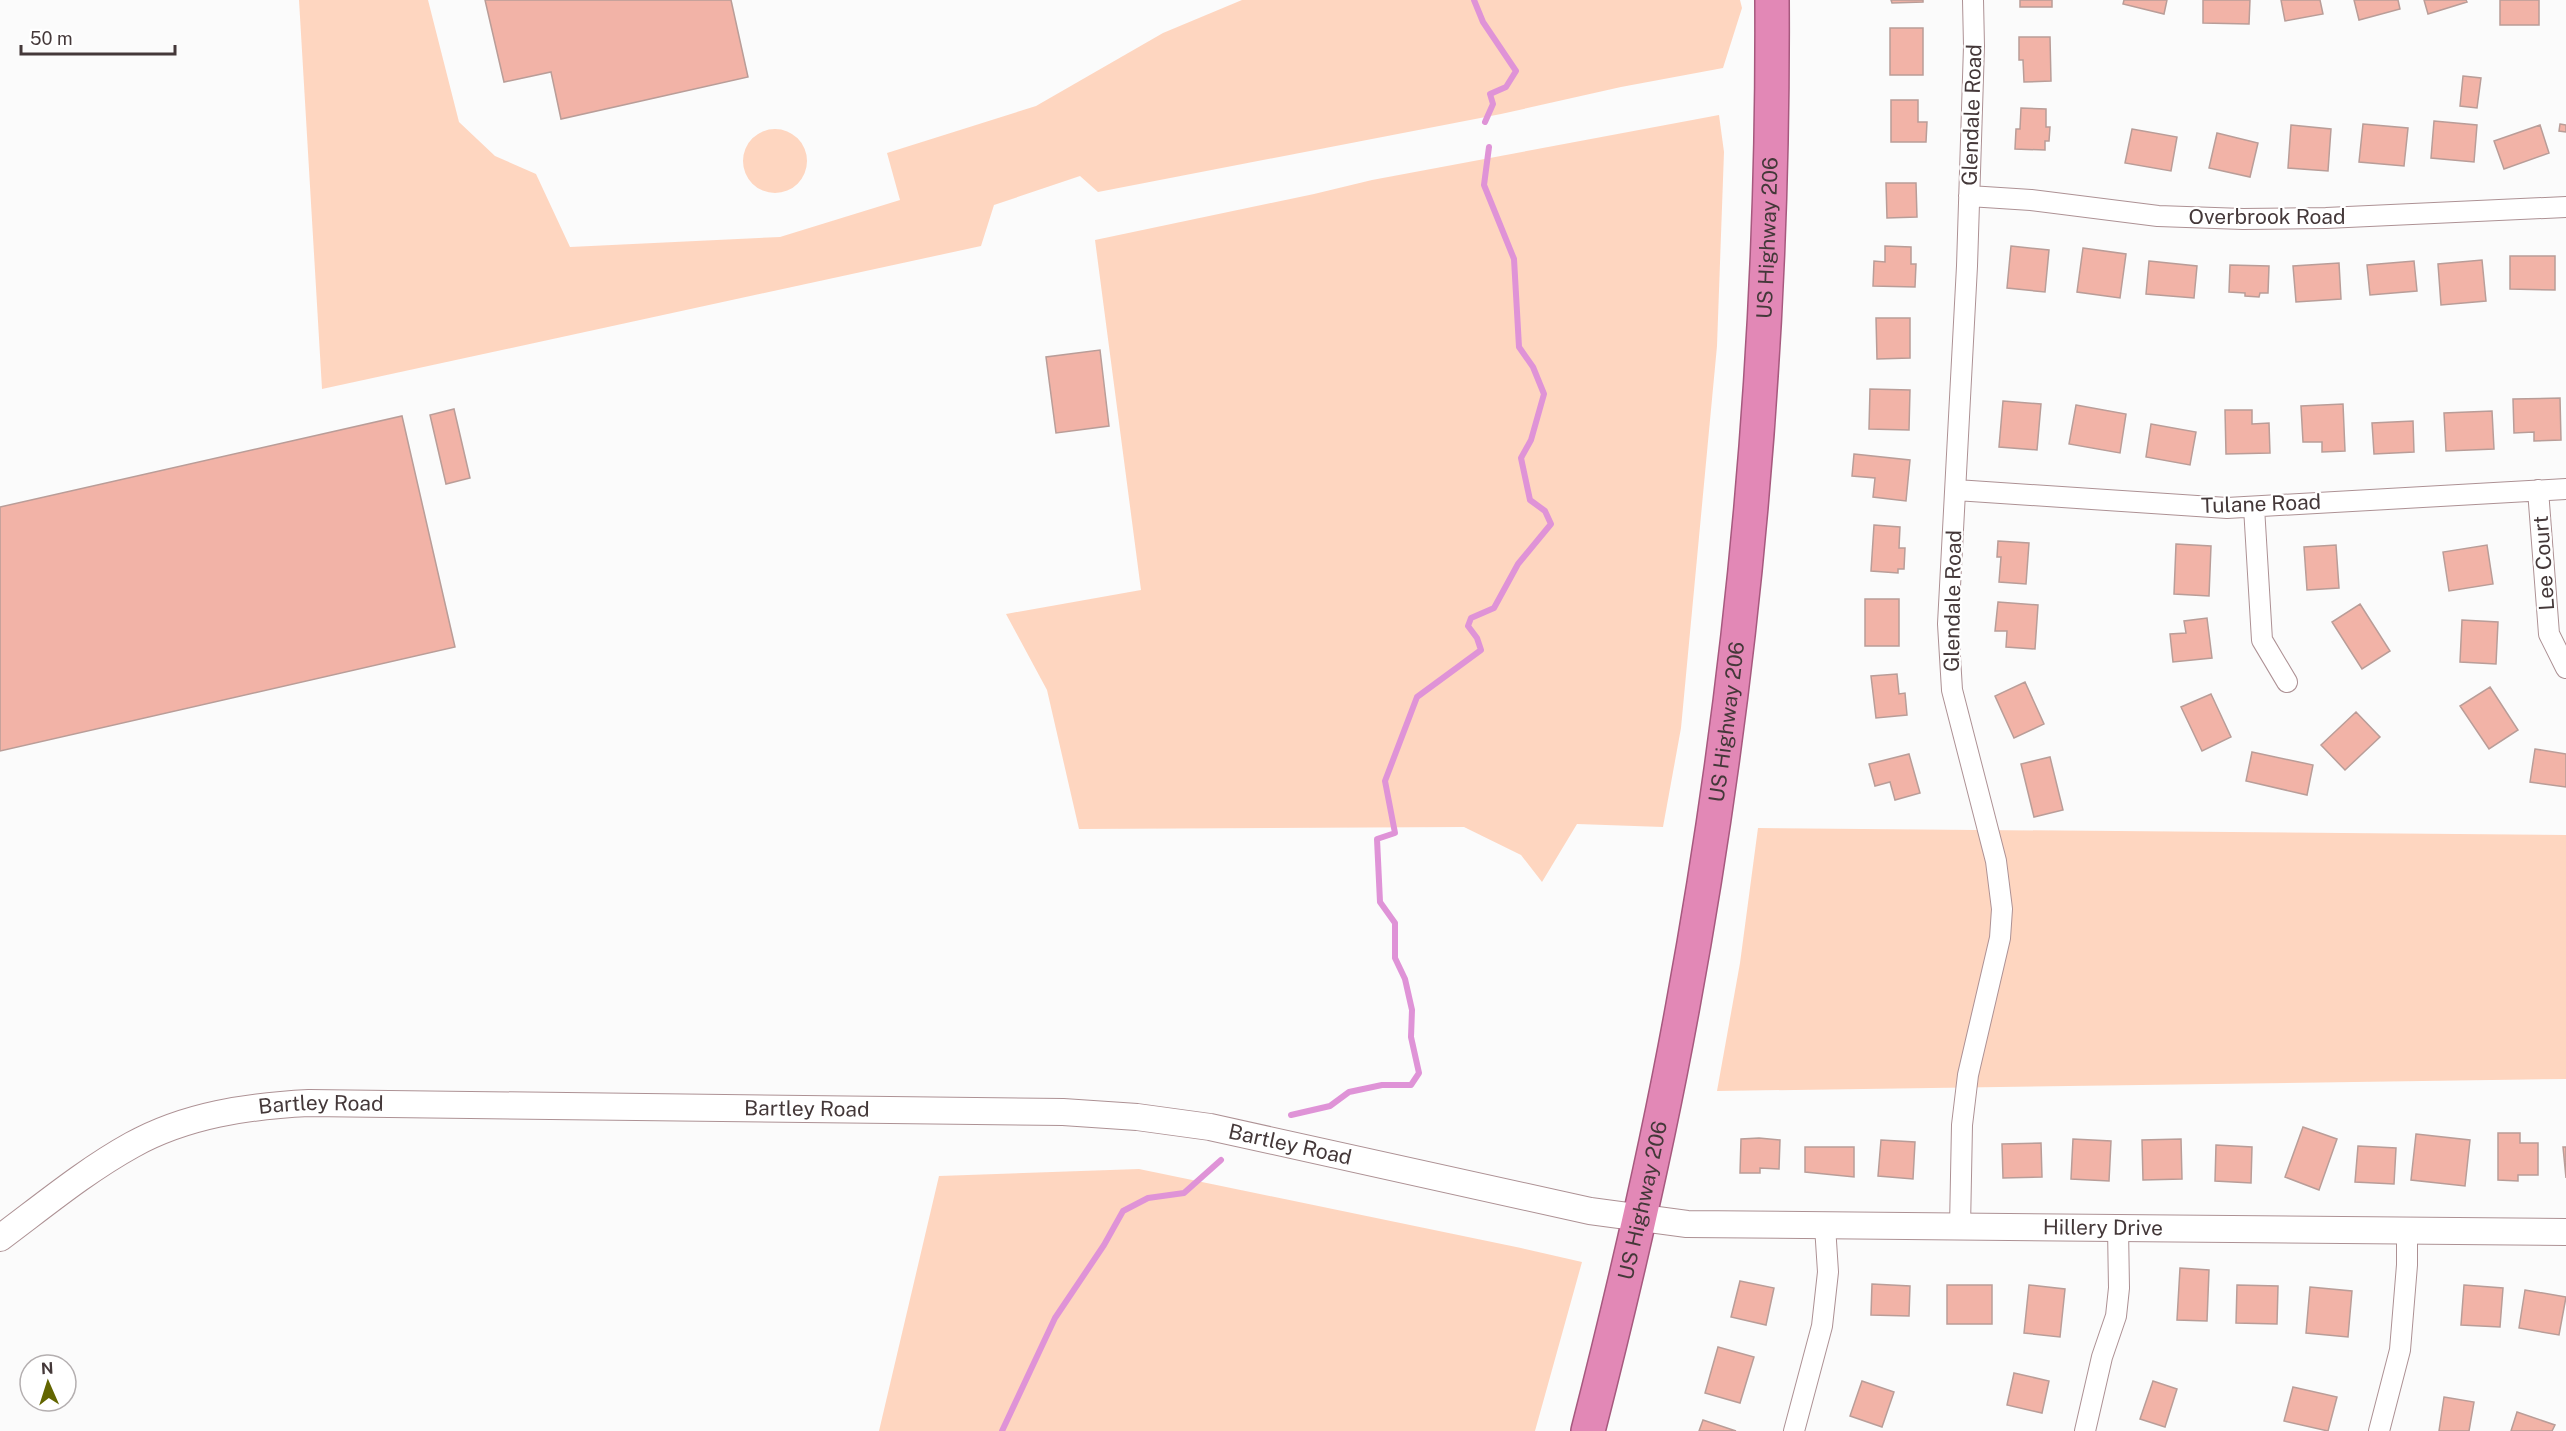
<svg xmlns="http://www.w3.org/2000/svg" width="2566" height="1431" font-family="'Public Sans',sans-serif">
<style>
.green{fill:#fed6c0}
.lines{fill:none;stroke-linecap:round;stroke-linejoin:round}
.stream{stroke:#df93d7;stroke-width:6}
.building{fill:#f2b3a7;stroke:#b99d98;stroke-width:1.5}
.minor-casing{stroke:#ad9194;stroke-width:22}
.tertiary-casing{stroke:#ad9194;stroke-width:28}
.trunk-casing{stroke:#a6597e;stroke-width:36}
.minor{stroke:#fff;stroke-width:20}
.tertiary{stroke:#fff;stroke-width:26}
.trunk{stroke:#e288b6;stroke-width:33}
.labels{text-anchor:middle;stroke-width:4.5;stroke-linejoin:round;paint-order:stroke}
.street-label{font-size:21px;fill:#443839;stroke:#fff}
</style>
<rect width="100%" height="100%" fill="#fbfbfb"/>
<!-- green -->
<path class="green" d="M299,0h129l31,122 36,34 41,18 34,73 210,-10 120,-37 -13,-47 149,-47 127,-73 79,-33h498l2,8 -19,60 -102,19 -120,27 -403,78 -18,-16 -86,29 -13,41 -659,143z
M1719,115l5,37 -7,194 -36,382 -18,99 -86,-3 -35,58 -21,-27 -57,-28 -385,2 -32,-139 -41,-76 135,-24 -46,-350 219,-46 58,-14z
M743 161a32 32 0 1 1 64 0a32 32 0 1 1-64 0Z
M1758,828l808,7v244l-849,12 23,-128z
M1139,1169l382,79 61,14 -47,169h-656l60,-255z"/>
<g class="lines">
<!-- stream -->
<path class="stream" d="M1474,0l9,22 33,49 -10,16 -16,7 3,10 -8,18
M1291,1115l39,-9 19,-14 33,-7h29l8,-12 -8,-36 1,-27 -7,-31 -10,-21v-35l-15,-21 -3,-63 18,-6 -10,-52 32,-84 64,-47 -4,-12 -9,-12 3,-8 23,-10 24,-44 33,-40 -6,-13 -15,-11 -9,-42 10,-18 13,-46 -11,-27 -14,-20 -5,-88 -30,-74 5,-38
M1002,1431l53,-113 49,-73 19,-34 25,-13 36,-5 37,-33"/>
</g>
<!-- building -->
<path class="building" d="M485,0h246l17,77 -187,42 -10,-47 -47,10z
M1891,0h32v2l-31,1z
M2020,0h32v7h-32z
M2124,0h43l-3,14 -41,-10z
M2203,0h47l-1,24 -46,-1z
M2281,0h39l3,14 -38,7z
M2354,0h44l2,9 -41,11z
M2424,0h42l1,2 -39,12z
M2500,0h39v25h-39z
M1890,28h33v47h-33z
M2019,37h31l1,44 -27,1 -1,-22h-4z
M2463,76l18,2 -4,30 -17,-2z
M1891,100h27v22h9l-1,20h-35z
M2021,108l25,1v18h4l-1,14h-4v9l-30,-1 1,-20h4z
M2434,121l43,4 -3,37 -43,-4z
M2363,124l45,4 -4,38 -45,-4z
M2560,124l6,1v7l-7,-1z
M2291,125l40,4 -3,42 -40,-3z
M2540,125l9,28 -45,16 -10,-28z
M2132,129l45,8 -6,34 -46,-8z
M2217,133l41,10 -8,34 -41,-9z
M1886,183h30l1,34 -30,1z
M1885,246l26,1v17h5l-1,23 -42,-1 1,-25 11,1z
M2011,246l38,4 -4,42 -38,-4z
M2083,248l43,6 -6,44 -43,-6z
M2510,256h45v34l-45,-1z
M2482,260l4,41 -45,4 -3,-41z
M2149,261l48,5 -3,32 -48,-4z
M2414,261l3,30 -47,4 -3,-30z
M2339,263l2,36 -45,3 -3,-36z
M2230,265l39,1 -1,27h-8l-1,4 -14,-1v-3l-16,-1z
M1876,318h34v40l-33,1z
M1100,350l9,76 -53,7 -10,-76z
M1870,389l40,1 -1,40 -40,-1z
M2560,398l1,42 -27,1v-9l-20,1 -1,-34z
M2003,401l38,3 -4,46 -38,-3z
M2343,404l2,47 -23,1v-10h-19l-2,-36z
M2076,405l50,9 -6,39 -51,-9z
M454,409l16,69 -24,6 -16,-69z
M2225,410h27v14l17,-1 1,30 -44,1z
M2492,411l2,38 -48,2 -2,-38z
M402,416l53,231 -455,104v-244z
M2413,421l1,31 -40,2 -2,-31z
M2151,424l45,8 -6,33 -44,-8z
M1854,454l56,6 -4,41 -33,-4 2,-19 -23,-2z
M1874,525l26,2 -1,21h6l-1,21h-6v4l-27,-2z
M1998,541l31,2 -3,41 -27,-2 2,-25h-4z
M2176,544l35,2 -2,50 -35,-2z
M2336,545l3,43 -32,2 -3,-43z
M2487,545l6,39 -44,7 -6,-39z
M1865,599h34v47h-34z
M1998,602l40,3 -3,44 -29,-2 1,-16h-12z
M2360,604l30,47 -28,18 -30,-47z
M2207,618l5,40 -39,4 -3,-28 16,-1 -2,-12z
M2462,620l36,2 -2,42 -36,-2z
M1897,674l2,20 6,-1 2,22 -31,3 -5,-42z
M2025,682l19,42 -30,14 -19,-42z
M2490,687l28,43 -29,19 -29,-43z
M2211,694l20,43 -29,14 -21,-44z
M2356,712l24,25 -35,33 -24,-25z
M2535,749l31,5v33l-36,-5z
M2252,752l61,13 -6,30 -61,-14z
M1909,754l11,39 -25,7 -5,-18 -15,4 -6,-22z
M2050,757l13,53 -29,7 -13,-53z
M2303,1127l34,12 -18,51 -34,-13z
M2498,1133h22v10h18v32h-20v6l-20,-1z
M2416,1134l54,6 -5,46 -54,-6z
M1759,1138l21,2 -1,29 -19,-1v5h-20l1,-34z
M2073,1139l38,2 -2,40 -38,-2z
M2181,1139l1,40 -39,1 -1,-40z
M1881,1140l34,2 -2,37 -35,-3z
M2041,1143l1,34 -39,1 -1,-34z
M2216,1145l36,2 -1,36 -36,-2z
M2358,1146l38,2 -2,36 -39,-2z
M1805,1147h49v30l-49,-5z
M2563,1147h3v31z
M2180,1268l29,2 -2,51 -30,-1z
M1740,1281l34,7 -8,37 -35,-8z
M1872,1284l38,2 -1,30 -38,-1z
M1947,1285h45v39h-45z
M2029,1285l36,4 -5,48 -36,-4z
M2237,1285l41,1 -1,38 -41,-1z
M2464,1285l39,3 -3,39 -39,-2z
M2310,1287l42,4 -4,46 -42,-4z
M2525,1290l41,7 -7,38 -40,-7z
M1718,1347l36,10 -14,46 -35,-10z
M2014,1373l35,8 -7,32 -35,-8z
M1862,1381l32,11 -12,35 -32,-11z
M2153,1381l24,8 -12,38 -25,-8z
M2293,1387l44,10 -9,34 -44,-10z
M2444,1397l30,5 -5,29h-30z
M2517,1412l38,13 -3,6h-41z
M1703,1420l33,11h-37z"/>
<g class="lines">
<!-- minor casing -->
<g class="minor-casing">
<path id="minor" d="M1969,196l62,4 127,16 85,3 83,-1 240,-11
M1956,490l271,18 339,-19
M2538,490l11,144 17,34
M2254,507l8,133 25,42
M1960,1227l2,-102 6,-50 32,-137 2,-29 -6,-48 -44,-171 -4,-66 19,-358 7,-220 -1,-46
M1794,1431l28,-105 6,-54 -3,-46
M2085,1431l17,-74 14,-41 3,-28 -1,-60
M2379,1431l21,-81 7,-85v-34"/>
</g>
<!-- tertiary casing -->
<g class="tertiary-casing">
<g id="tertiary">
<path id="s1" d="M0,1238c43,-32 85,-67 132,-93 54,-30 116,-39 177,-42l754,9 74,5 73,10 380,84 97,13 879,8"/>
</g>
</g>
<!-- trunk casing -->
<g class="trunk-casing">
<g id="trunk">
<path id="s2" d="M1588,1431c36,-141 69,-282 95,-426 61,-331 91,-668 89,-1005"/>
</g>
</g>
<!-- minor -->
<use href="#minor" class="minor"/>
<!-- tertiary -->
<use href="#tertiary" class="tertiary"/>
<!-- trunk -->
<use href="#trunk" class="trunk"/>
</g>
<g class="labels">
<!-- street labels -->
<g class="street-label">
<text transform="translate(1972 115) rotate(-88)" y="7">Glendale Road</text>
<text x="2267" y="224">Overbrook Road</text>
<text dy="7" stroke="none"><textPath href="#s2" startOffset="1209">US Highway 206</textPath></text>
<text transform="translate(2261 504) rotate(-2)" y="7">Tulane Road</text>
<text transform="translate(2544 563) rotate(-94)" y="7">Lee Court</text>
<text transform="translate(1953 601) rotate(-89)" y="7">Glendale Road</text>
<text dy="7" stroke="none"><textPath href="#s2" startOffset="723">US Highway 206</textPath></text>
<text dy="7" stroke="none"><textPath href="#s1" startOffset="357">Bartley Road</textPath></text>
<text dy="7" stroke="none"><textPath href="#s1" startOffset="843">Bartley Road</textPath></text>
<text dy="7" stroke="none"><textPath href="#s1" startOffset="1329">Bartley Road</textPath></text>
<text dy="7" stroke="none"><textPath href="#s2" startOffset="237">US Highway 206</textPath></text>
<text dy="7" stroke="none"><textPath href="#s1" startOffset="2150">Hillery Drive</textPath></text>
</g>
</g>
<!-- north arrow -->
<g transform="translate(48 1383) rotate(357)"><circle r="28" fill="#ffffff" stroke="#b4afb0" stroke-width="1.5"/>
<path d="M0-4.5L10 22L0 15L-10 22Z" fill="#626500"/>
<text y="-9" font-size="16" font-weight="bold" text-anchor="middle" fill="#443839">N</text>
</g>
<!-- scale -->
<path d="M21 45v9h154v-9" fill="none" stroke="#443839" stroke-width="3"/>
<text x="30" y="45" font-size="18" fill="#443839" stroke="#ffffff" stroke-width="4.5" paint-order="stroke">50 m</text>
</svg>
